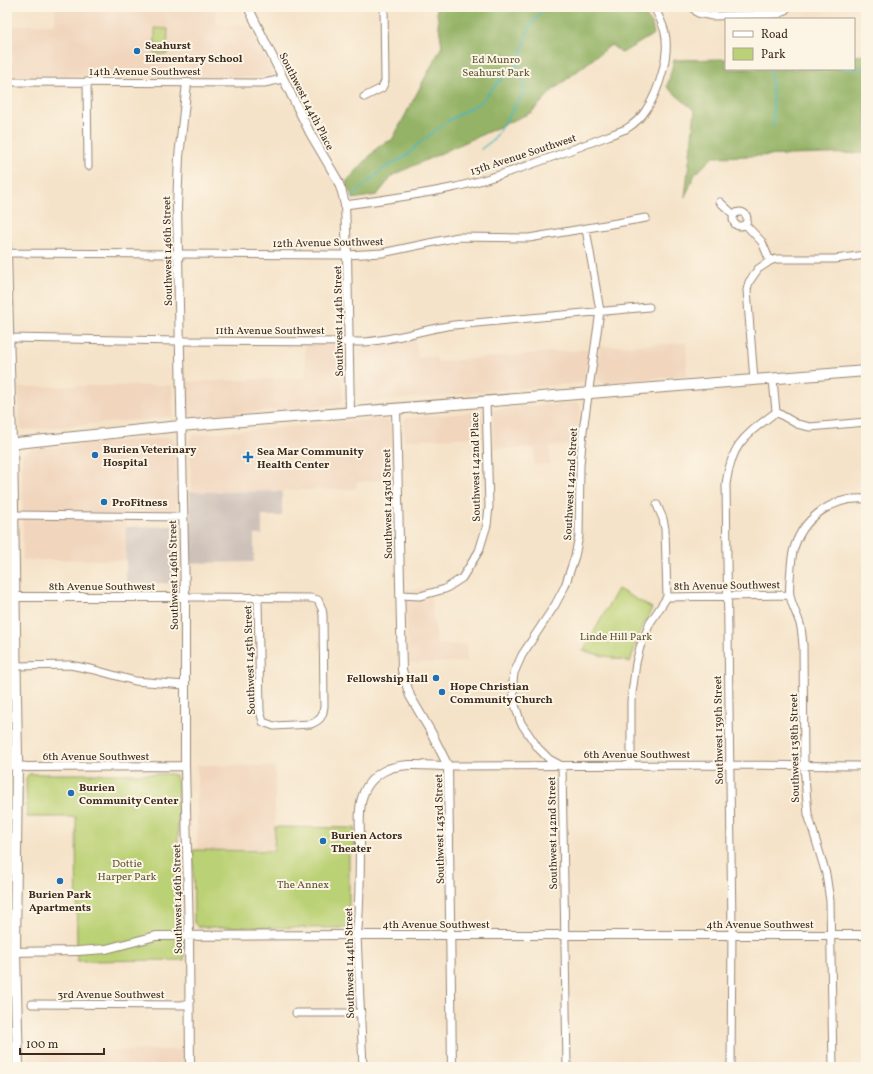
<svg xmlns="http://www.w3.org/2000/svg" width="873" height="1074" font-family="Vollkorn,serif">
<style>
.built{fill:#f1d5bd}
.industrial{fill:#cec1ba}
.green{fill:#bbd175;stroke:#7b7e4a}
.forest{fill:#94b366;stroke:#686e42}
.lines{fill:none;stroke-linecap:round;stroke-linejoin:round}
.stream{stroke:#46b6bd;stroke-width:1.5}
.minor-casing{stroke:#988674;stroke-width:9}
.tertiary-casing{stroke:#988674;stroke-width:10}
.secondary-casing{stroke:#988674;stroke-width:12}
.minor{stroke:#fff;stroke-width:7}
.tertiary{stroke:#fff;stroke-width:8}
.secondary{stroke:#fff;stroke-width:10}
.poi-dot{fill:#1f6fb2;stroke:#fcf5e5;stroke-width:1.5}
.labels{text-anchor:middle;stroke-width:4;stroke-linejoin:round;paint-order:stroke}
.poi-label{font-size:11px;font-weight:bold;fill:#3b2a1e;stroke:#fcf5e5;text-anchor:start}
.park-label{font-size:11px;fill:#5b5434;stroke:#fcf5e5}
.street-label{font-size:11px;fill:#3b2a1e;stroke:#fcf5e5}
</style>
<rect width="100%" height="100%" fill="#fcf5e5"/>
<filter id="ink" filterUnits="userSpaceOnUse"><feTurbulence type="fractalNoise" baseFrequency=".025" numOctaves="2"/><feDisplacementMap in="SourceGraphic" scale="8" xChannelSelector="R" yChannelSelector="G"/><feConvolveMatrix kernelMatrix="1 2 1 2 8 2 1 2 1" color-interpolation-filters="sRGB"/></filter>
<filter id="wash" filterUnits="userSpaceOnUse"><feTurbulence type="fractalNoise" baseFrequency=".012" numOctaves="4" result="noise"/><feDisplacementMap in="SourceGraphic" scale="16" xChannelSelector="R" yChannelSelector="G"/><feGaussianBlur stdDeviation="0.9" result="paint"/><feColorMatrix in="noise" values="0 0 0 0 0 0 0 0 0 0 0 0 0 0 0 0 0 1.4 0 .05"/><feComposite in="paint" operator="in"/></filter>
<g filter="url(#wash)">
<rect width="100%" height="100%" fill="#f5e3c9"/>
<!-- built -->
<path class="built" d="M55,7h161v17l34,2 25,51 -262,-2 -1,-49 43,-2z
M415,338l3,20 18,-1 1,5 152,-13 -5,31 -3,3 -223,20 -2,-4 1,-51 5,-2z
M686,343l1,32 -83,8 -5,-3 -3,-4 4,-29z
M342,344l3,5 1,31h-3v19l-5,5 -144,13 -6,-3 -3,-5 -1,-27 121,-4v-33z
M172,385l1,31 -2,1 -147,13 -4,-2 -1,-41z
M572,403h5l3,2 1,4 -7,36 -24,1v18l-16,1v-17l-40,1 -1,-34v-3l3,-3z
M478,412l4,4v21l-78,3v-17l2,-5z
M384,418l7,6 1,56 -36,2v6l-3,1 -161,3 -3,-51 4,-6z
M171,437l4,4 2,69 -51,1v49h-103l-1,-104 8,-7z
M406,589h24l7,56 29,-1 1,18 -60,1z
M7,606l1,1 2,106h-3z
M197,765l78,1v85l-78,-1z
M185,1050v17h-156v-16z"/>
<!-- industrial -->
<path class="industrial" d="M282,491v25h-20v19h-8v27l-63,1 -1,-71z
M173,526l1,57 -48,1v-57z"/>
<!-- green -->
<path class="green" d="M155,28l13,1 -1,25h-12z
M618,589l34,19 -13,27 -9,27 -47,-11z
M29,774h142l5,2 2,5v141l6,20v18l-107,1 -1,-144h-49l-1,-39z
M275,827l80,1v24h-6v76l-151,-1 -4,-4 -1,-73 81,1z"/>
<!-- forest -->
<path class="forest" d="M436,7h203l13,17 2,10 -32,19 -11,-8 -58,45 -21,22 -139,63 -16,20 -24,4 -7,-17 34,-37 12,-5 50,-94z
M866,55v98l-153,4 -18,17 -10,23 10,-86 -28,-24 7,-27 52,-1v10h128v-13z"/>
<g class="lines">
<!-- stream -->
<path class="stream" d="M770,69l3,29v29
M841,69h18l7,-2
M481,149l12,-9 5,-7 4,-8 9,-12 13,-21 1,-7 -5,-11 -2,-10
M353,197l7,-8 23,-20 25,-14 11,-12 29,-22 33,-19 28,-32 5,-4 4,-2 11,-36 15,-21"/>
</g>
</g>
<g filter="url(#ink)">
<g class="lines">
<!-- minor casing -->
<g class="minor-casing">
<path id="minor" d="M692,7l6,6 14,3 67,-2 4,-2 5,-5
M753,7l13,7
M7,82l257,1 19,-4
M87,82l1,84
M364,97l18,-9 3,-7 -1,-74
M720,202l14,13
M345,205c37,-5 74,-10 111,-18 58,-14 115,-37 170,-58 8,-5 15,-11 20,-19 13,-19 24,-55 19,-77 -2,-10 -7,-18 -11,-26
M733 219a7 7 0 1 1 14 0a7 7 0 1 1-14 0Z
M745,224l17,18 8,19
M7,237v16l340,2 35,-2 76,-16 71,1 117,-20
M9,338l170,3 184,1c31,-2 61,-13 91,-17l195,-18
M773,379l3,33 21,12 13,3 56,-5
M754,380l-7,-90 2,-8 9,-13 12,-8 6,-2h59l31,-4
M14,515l169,2
M400,595l20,1 25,-7 17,-11 17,-27 8,-26 2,-18 -3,-106
M185,597h8l117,1 8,2 4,9 1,6 1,91c-1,10 -3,14 -13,18l-37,2 -11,-4 -3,-11 -2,-114
M667,597l123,-2
M16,666l54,-1 25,5 40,11 50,4
M631,765v-64l5,-38 4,-16 10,-24 17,-26 -2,-68 -2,-10 -6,-14
M448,766l282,-1 136,1
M357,935l6,132
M32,1004l157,1
M296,1013h65
M567,1067l-5,-301 -13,-7 -11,-11 -17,-25 -7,-21 -1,-21 1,-8 8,-18 33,-50 10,-19 10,-30 4,-20 1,-70 3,-35 17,-120 -14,-82
M731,1067l1,-140 -6,-443c6,-42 19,-48 50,-72
M833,1067l-3,-166 -4,-27 -18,-60 -4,-49 -1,-120c-1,-7 -1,-15 -3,-21 -3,-10 -9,-20 -10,-29 -1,-5 0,-11 0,-16 1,-9 1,-18 3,-27 8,-33 39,-56 73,-53"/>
</g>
<!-- tertiary casing -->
<g class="tertiary-casing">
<path id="tertiary" d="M248,7l62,126 27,46 5,13 3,13 2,50 3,158
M187,83l-8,74 -2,50 8,390v169l4,170 1,131
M7,253l5,190
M396,409l6,261 8,26 21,36 17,34 4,301
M7,597h178
M7,765l20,2 158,-1
M357,935c3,-32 3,-63 3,-95 0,-14 -2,-32 3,-45 4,-12 14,-21 25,-26 18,-7 41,-3 60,-3
M7,952l71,-1 28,-2 50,-13 196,-1h514"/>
</g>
<!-- secondary casing -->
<g class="secondary-casing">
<path id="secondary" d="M12,443l5,315 -2,194 3,115
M7,444l173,-18 686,-55"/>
</g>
<!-- minor -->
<use href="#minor" class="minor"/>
<!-- tertiary -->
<use href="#tertiary" class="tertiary"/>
<!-- secondary -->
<use href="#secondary" class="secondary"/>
</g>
</g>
<!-- markers -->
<g class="poi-dot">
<circle cx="137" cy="51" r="4"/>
<circle cx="95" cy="455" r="4"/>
<path d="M246 451h4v4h4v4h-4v4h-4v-4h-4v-4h4z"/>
<circle cx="104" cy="502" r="4"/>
<circle cx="436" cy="678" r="4"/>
<circle cx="442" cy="692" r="4"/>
<circle cx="71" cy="793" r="4"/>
<circle cx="323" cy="841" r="4"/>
<circle cx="60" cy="881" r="4"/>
</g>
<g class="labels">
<!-- poi labels -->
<g class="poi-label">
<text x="145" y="49">Seahurst<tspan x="145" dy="13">Elementary School</tspan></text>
<text x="103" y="453">Burien Veterinary<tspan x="103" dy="13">Hospital</tspan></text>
<text x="257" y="455">Sea Mar Community<tspan x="257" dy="13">Health Center</tspan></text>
<text x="112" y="506">ProFitness</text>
<text x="428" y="682" text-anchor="end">Fellowship Hall</text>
<text x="450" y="690">Hope Christian<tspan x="450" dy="13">Community Church</tspan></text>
<text x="79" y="791">Burien<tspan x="79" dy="13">Community Center</tspan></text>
<text x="331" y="839">Burien Actors<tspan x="331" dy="13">Theater</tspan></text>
<text x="60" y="898" text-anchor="middle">Burien Park<tspan x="60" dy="13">Apartments</tspan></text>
</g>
<!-- park labels -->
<g class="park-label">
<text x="496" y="63">Ed Munro<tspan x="496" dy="13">Seahurst Park</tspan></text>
<text x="616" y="640">Linde Hill Park</text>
<text x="127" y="867">Dottie<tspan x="127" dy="13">Harper Park</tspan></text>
<text x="303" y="888">The Annex</text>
</g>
<!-- street labels -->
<g class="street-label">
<text x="145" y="75">14th Avenue Southwest</text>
<text transform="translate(307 101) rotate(63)" y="4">Southwest 144th Place</text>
<text transform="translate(523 154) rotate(-18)" y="4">13th Avenue Southwest</text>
<text transform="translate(328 242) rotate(-1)" y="4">12th Avenue Southwest</text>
<text transform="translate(167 251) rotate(-91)" y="4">Southwest 146th Street</text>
<text transform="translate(338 321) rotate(-91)" y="4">Southwest 144th Street</text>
<text x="270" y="334">11th Avenue Southwest</text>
<text transform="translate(475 467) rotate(-91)" y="4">Southwest 142nd Place</text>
<text transform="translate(570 484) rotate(-87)" y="4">Southwest 142nd Street</text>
<text transform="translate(387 504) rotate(-91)" y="4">Southwest 143rd Street</text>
<text transform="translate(173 575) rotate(-91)" y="4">Southwest 146th Street</text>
<text transform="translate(727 585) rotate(-1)" y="4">8th Avenue Southwest</text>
<text x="102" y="590">8th Avenue Southwest</text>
<text transform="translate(249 660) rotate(-92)" y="4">Southwest 145th Street</text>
<text transform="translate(718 730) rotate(-91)" y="4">Southwest 139th Street</text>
<text transform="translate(794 748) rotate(-91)" y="4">Southwest 138th Street</text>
<text x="637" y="758">6th Avenue Southwest</text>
<text x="96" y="760">6th Avenue Southwest</text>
<text transform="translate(439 829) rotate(-91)" y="4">Southwest 143rd Street</text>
<text transform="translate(552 833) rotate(-91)" y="4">Southwest 142nd Street</text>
<text transform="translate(177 899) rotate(-91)" y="4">Southwest 146th Street</text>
<text x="436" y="928">4th Avenue Southwest</text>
<text x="760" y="928">4th Avenue Southwest</text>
<text transform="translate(349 963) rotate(-91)" y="4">Southwest 144th Street</text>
<text x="111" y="998">3rd Avenue Southwest</text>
</g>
</g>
<!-- margin -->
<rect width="873" height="1074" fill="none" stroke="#fcf5e5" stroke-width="24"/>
<!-- legend -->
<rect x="725" y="18" width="130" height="52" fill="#fcf5e5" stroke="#afa495"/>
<rect x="733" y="31" width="20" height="6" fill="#ffffff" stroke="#afa495"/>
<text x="761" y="38" font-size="12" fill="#3b2a1e">Road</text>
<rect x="733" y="48" width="20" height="12" fill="#bbd175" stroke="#afa495"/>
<text x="761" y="58" font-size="12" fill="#3b2a1e">Park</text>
<!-- scale -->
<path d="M20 1048v6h84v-6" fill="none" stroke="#3b2a1e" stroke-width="2"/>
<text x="26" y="1048" font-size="12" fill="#3b2a1e" stroke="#fcf5e5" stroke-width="3" paint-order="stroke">100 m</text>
</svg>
